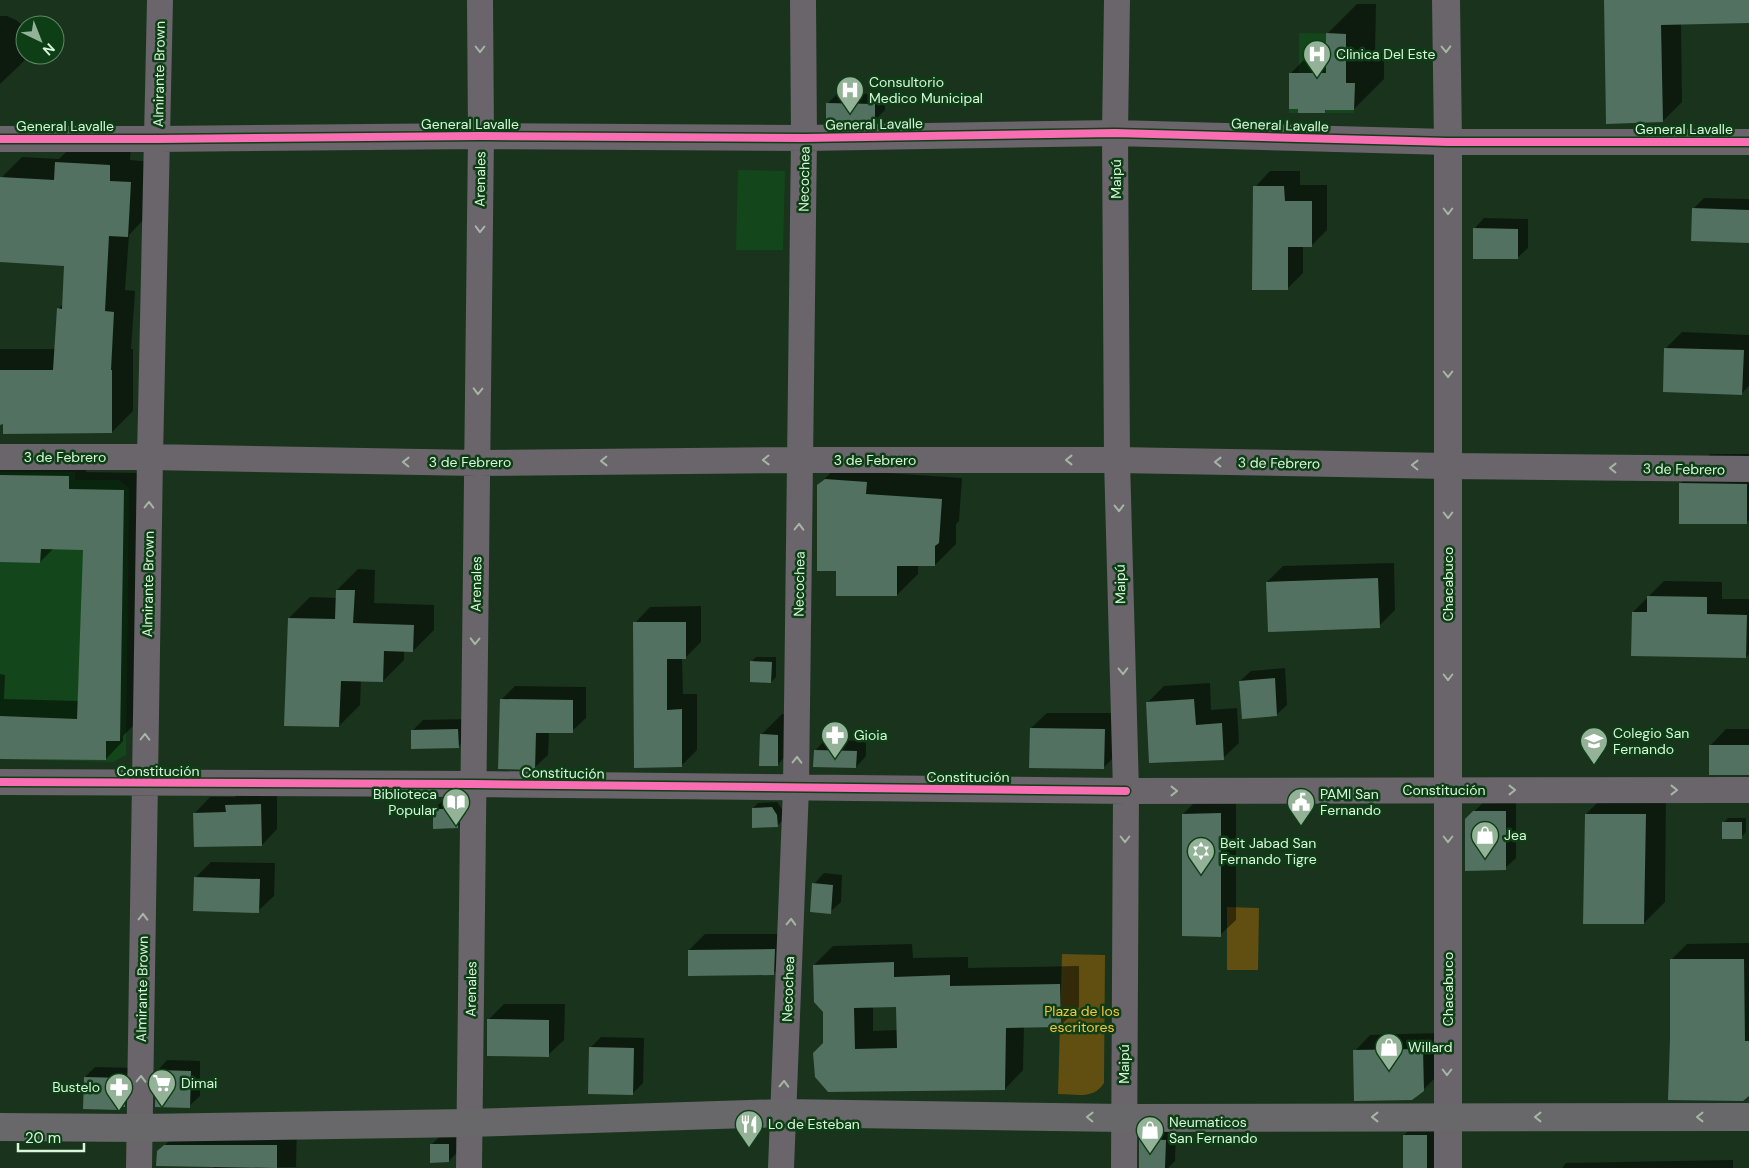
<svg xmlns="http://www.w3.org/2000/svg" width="1749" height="1168" font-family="'DM Sans',sans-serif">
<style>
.built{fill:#14461b}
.green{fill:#614f11}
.shadow{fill:#0007;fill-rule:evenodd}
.building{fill:#537160;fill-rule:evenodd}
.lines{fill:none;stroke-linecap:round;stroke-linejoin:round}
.minor{stroke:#69656a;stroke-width:26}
.tertiary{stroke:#69656a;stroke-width:28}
.secondary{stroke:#686769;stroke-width:28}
.cycleway-casing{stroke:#0e3e16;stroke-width:11}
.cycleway{stroke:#f96db3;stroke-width:8}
.oneway{stroke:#a6b5a6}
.oneway2{stroke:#a5b6a6}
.labels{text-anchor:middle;stroke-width:5;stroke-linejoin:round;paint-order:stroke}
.poi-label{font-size:14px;fill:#d7f7d8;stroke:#0e3e16;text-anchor:start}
.street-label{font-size:14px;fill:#d7f7d8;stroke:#0e3e16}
.park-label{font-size:14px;fill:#fac43b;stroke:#0e3e16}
</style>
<rect width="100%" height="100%" fill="#19331d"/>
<!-- built -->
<path class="built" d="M1299,33l47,1v49h9l-1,30h-65v-40h10z
M738,170l47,1 -2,79h-47z
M0,472h75v8h43l11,8 -3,267 -13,7 -113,-3z"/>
<!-- green -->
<path class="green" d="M1227,907l32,1 -1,62h-31z
M1062,954l43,1 -1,128c-11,17 -27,11 -46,11z"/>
<!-- shadow -->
<path class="shadow" d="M1605,0h144v22l-68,1 1,79 -19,19z
M1357,4h19l-1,49h9v26l-30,30h-27l-2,2 -34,-38 30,-30h6v-9z
M0,16h7l9,4 7,6 2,3v26h2l-3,6 -24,23z
M837,94h48v16l-11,11 -47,-17z
M77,141l54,3 -1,16 21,2 -3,53 -19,20 -4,55 10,1 -4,58h2v62l-21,21 -112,-9v-74h55l3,-40 5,-5 3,-39 -66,-4 1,-83 21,-21 37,2z
M1270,171h30v14h27v45l-16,16h-8v27l-16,16 -32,-102z
M1704,198l45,1v42l-55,-33z
M1484,218l44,1v29l-11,10 -43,-29z
M1682,332l67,3v51l-7,7 -76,-45z
M1710,454h39v66l-3,3 -66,-39z
M0,459h86v13l55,1 -4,249 -14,14v5l-17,18 -106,-2v-83l5,1 -1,24 75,2 5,-152 -30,-1 -14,14 -40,-1z
M887,462v11l75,5 -3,43 -3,3v20l-21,21h-17v9l-21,21 -60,-26 -19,-84 22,-21z
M1394,563l1,47 -16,16 -112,-44 16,-16z
M358,569l17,1 -1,33 60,2v25l-21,21 -9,-1v10l-21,21 -22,-1 -1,25 -21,21 -50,-108 21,-21 27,1v-8z
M1664,581l58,1v17h27v55l-3,3 -113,-45z
M701,606v36l-16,16h-3l1,36h14v56l-16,16 -46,-143 15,-16z
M756,657h20v20l-5,5 -20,-20z
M1285,668l2,37 -11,10 -36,-34 11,-10z
M1210,683l1,27 26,-2 2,35 -16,15 -75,-56 16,-16z
M515,686l71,1v31l-14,13h-23l-1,24 -14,13 -33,-68z
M1047,713h73l-1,39 -15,15 -73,-39z
M782,714h16v30l-21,21 -16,-30z
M468,719l1,17 -11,11 -46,-16 11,-11z
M1726,729h23v45l-38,-29z
M825,740l41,1v15l-10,11 -41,-16z
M277,788v41l-15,16 -67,-32 15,-16h25l7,-8z
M455,788l23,18 -21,21 -23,-18z
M1607,793l59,1 -1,108 -21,21 -58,-109z
M1199,798h37v122l-16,15 -37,-121z
M1485,801h31v57l-11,10 -39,-49z
M777,802l5,7v12l-5,5 -24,-18 5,-5z
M1728,818h18v14l-5,5 -18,-14z
M211,862l64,1 -1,33 -16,15 -63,-33z
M824,873l18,2 -1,27 -11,10 -16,-28z
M705,934h85l-1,24 -16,16 -84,-24z
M1749,943v151l-78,-134 16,-16z
M912,944l1,14 55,-1v11l111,-2v41l-19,19h-36l-1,44 -18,19 -181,-46v-31l-10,-47 19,-19zM897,1005l1,25 -25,1v-25z
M504,1004h61l-1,36 -16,15 -60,-35z
M1439,1033v41l-16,16 -68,-39 15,-16z
M601,1037l43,1 -1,45 -11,11 -42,-46z
M167,1060l33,1v35l-11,10 -32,-35z
M95,1067l40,1v27l-16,14 -34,-32z
M452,1124l17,16 -20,21 -18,-16z
M185,1125l112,1 -1,41 -82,1v-3l-56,-13z
M1414,1125h23v43h-33v-33z
M1151,1129l25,1 -1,31 -7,7h-29l1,-29z
M1733,1160v8h-171l4,-5z"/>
<!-- building -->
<path class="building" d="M1604,0h145v23l-88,2 2,97 -57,2z
M1326,33l20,1v49h9l-1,27h-29v3h-27v-4h-9v-36h37z
M826,103l49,1v18l-49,1z
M55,162l55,3v16l21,1 -3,55 -19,-1 -4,75 9,1 -3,58h1v63l-109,1v-10l-3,1v-55h53l4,-62 5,1 2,-43 -64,-4v-85l54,3z
M1253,186h31l1,15h27v46h-24v43h-36z
M1692,208l57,2v33l-58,-2z
M1473,228l45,1v30h-45z
M1664,348l80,2 -2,45 -79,-3z
M0,475l69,1v13l55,1 -4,251h-14v19l-106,-1v-43l77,3 6,-169 -42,-1 -1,14 -40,-1z
M825,479l42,3 -1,12 76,5 -3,44 -4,3v20h-38v30h-61v-25h-19v-86z
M1679,483l68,1v40h-68z
M1378,578l2,50 -112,4 -2,-50z
M336,590h19l-2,33 61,2 -1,27 -29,-1 -1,31 -42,-1 -2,46 -55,-1 4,-108 47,1z
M1647,596l60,1v17l40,1 -1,43 -115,-2 1,-44h15z
M633,622h53v37h-19v51l15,-1v58l-48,1z
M750,661l22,1 -1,21 -21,-1z
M1275,678l2,38 -35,3 -3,-38z
M500,699l73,1v33h-37l-1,37 -37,-1z
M1194,699l2,26 26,-2 2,37 -75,3 -3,-61z
M1030,728l75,1 -1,40 -75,-1z
M458,729l1,19 -48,1v-19z
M760,734l18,1v31h-19z
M1709,745h40v30h-40z
M814,750l43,1 -1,17 -43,-1z
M261,804l1,42 -68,1 -1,-34 33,-1 -1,-7z
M772,807l5,8 1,12 -26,1v-20z
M433,809h17l8,6v13l-25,1z
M1473,811h33v59l-41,1v-52z
M1221,813v124l-39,-1v-122z
M1585,814h61l-2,110h-61z
M1722,822h20v17h-20z
M194,877l66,2 -1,34 -66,-2z
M812,883l21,2 -2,29 -21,-2z
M775,949l-1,26 -86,1v-26z
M1670,959h74l1,82h4v55l-6,5 -75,-1 2,-60z
M894,962v15l56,-2v11l110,-2 1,43 -55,1 -1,62 -177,2 -13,-15 -2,-24 10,-10v-31l-9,-10 -1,-37zM896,1007l1,41 -42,1 -1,-41z
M487,1019l62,1v37l-62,-1z
M589,1047l45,1 -1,47 -45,-1z
M1423,1049l1,42 -12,9 -58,1 -1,-51z
M156,1070l35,1 -1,37 -35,-1z
M84,1077l41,1v29h-6v3l-36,-1z
M1403,1135h24v33h-24z
M1139,1139l27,1 -1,28h-26z
M430,1144h19v18l-19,1z
M164,1145h113v23l-121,-2 1,-15z"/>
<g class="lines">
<!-- minor -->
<path class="minor" d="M1117,0l-2,133 2,327 9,331 -2,377
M0,139h158l323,-3 323,2 311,-5 333,9h301
M0,457h150l327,6 323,-3h317l330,6 302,3
M0,782l473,2 653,7 623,-1
M139,1168l11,-711 10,-457
M469,1168l12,-1032 -1,-136
M781,1168l15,-380 8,-650 -1,-138"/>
<!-- tertiary -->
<path class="tertiary" d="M1446,0l2,142v1026"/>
<!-- secondary -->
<path class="secondary" d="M0,1127l140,1 329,-5 314,-10 341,5 625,-1"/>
<!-- cycleway casing -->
<g class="cycleway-casing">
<path id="cycleway" d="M0,139h158l323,-3 323,2 311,-5 333,9h301
M0,782l473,2 653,7"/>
</g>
<!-- cycleway -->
<use href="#cycleway" class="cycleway"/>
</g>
<!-- one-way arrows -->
<defs><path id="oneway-chevron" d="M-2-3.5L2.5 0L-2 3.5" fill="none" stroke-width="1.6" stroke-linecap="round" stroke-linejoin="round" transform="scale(1.25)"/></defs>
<g class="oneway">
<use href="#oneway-chevron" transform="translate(480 49) rotate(90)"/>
<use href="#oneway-chevron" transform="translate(1446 49) rotate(89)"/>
<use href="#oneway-chevron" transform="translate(1448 211) rotate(90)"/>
<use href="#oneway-chevron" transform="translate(480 229) rotate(91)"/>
<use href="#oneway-chevron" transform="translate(1448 374) rotate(90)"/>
<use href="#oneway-chevron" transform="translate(478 391) rotate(91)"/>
<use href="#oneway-chevron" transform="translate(766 460) rotate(179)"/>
<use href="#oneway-chevron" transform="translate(1069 460) rotate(-180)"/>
<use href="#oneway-chevron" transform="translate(604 461) rotate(179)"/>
<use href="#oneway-chevron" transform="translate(406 462) rotate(-179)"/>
<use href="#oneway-chevron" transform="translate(1218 462) rotate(-179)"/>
<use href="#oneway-chevron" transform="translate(1415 465) rotate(-179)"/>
<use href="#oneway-chevron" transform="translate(1613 468) rotate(-179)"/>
<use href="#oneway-chevron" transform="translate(149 505) rotate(-89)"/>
<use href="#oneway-chevron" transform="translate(1119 508) rotate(89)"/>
<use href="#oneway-chevron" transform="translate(1448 515) rotate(90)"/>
<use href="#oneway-chevron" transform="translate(799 527) rotate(-89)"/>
<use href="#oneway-chevron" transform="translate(475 641) rotate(91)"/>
<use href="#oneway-chevron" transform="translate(1123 671) rotate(89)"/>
<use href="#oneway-chevron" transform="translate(1448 677) rotate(90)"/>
<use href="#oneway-chevron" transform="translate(145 737) rotate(-89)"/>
<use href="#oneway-chevron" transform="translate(797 760) rotate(-89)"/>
<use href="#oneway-chevron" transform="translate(1512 790)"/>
<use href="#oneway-chevron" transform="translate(1674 790)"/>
<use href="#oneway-chevron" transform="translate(1174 791)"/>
<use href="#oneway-chevron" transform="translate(1125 839) rotate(90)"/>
<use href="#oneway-chevron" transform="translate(1448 839) rotate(90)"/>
<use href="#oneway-chevron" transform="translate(143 917) rotate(-89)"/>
<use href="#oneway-chevron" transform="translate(791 922) rotate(-88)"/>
<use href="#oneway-chevron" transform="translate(1447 1072) rotate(90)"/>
<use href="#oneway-chevron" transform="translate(141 1079) rotate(-89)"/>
<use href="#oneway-chevron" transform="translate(784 1084) rotate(-88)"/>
</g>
<g class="oneway2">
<use href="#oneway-chevron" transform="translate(1090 1117) rotate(-179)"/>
<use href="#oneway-chevron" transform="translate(1375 1117) rotate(180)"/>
<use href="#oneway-chevron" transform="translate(1538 1117) rotate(180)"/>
<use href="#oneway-chevron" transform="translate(1700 1117) rotate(180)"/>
</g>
<!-- icons -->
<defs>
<g id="hospital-pin" transform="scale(1.4375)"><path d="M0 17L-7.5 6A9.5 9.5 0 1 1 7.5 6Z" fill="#94b297" stroke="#0e3e16"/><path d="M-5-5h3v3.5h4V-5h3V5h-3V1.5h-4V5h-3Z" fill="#fff"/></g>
<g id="pharmacy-pin" transform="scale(1.4375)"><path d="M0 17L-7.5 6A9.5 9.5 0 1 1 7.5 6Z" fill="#94b297" stroke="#0e3e16"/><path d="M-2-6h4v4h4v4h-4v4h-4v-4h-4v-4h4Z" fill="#fff"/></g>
<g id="school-pin" transform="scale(1.4375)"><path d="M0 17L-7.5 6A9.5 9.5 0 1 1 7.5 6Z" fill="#94b297" stroke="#0e3e16"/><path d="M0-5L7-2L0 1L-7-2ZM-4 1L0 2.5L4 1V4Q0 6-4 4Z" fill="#fff"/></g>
<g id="library-pin" transform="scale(1.4375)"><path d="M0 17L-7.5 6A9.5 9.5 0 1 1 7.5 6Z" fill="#94b297" stroke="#0e3e16"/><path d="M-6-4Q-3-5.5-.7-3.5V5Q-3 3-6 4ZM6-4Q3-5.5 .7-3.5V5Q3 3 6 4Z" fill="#fff"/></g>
<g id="civic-pin" transform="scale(1.4375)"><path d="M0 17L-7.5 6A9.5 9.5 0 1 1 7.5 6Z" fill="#94b297" stroke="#0e3e16"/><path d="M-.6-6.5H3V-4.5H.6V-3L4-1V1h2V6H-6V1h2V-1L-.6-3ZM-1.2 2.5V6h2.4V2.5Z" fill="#fff"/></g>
<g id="shop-pin" transform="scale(1.4375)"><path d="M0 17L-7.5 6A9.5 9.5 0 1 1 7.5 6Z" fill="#94b297" stroke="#0e3e16"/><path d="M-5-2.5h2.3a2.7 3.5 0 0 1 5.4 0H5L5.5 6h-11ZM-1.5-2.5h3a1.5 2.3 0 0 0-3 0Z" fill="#fff"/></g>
<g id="synagogue-pin" transform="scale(1.4375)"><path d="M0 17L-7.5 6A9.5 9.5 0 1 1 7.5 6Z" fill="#94b297" stroke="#0e3e16"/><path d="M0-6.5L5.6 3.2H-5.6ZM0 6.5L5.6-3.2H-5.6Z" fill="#fff"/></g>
<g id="supermarket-pin" transform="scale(1.4375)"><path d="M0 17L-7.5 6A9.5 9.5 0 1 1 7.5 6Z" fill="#94b297" stroke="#0e3e16"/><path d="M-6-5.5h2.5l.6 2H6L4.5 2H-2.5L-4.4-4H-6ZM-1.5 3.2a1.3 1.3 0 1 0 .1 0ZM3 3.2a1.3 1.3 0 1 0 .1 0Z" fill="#fff"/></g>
<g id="restaurant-pin" transform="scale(1.4375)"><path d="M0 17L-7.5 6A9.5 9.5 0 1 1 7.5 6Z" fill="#94b297" stroke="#0e3e16"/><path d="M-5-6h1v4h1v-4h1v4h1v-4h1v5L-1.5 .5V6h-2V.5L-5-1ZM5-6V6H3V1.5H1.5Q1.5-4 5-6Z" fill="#fff"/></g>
</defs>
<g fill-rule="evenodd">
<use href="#hospital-pin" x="1317" y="54"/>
<use href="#hospital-pin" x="850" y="90"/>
<use href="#pharmacy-pin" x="835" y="735"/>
<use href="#school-pin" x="1594" y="741"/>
<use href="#library-pin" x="456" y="802"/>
<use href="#civic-pin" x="1301" y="802"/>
<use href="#shop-pin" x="1485" y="835"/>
<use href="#synagogue-pin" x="1201" y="851"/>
<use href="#shop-pin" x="1389" y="1047"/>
<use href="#supermarket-pin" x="162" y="1083"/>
<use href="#pharmacy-pin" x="119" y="1087"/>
<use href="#restaurant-pin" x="749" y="1124"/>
<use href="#shop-pin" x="1150" y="1130"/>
</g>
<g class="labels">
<!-- poi labels -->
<g class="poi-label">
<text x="1336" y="59">Clinica Del Este</text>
<text x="869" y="87">Consultorio<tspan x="869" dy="16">Medico Municipal</tspan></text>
<text x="1613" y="738">Colegio San<tspan x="1613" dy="16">Fernando</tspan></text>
<text x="854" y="740">Gioia</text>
<text x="437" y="799" text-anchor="end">Biblioteca<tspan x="437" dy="16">Popular</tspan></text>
<text x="1320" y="799">PAMI San<tspan x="1320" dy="16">Fernando</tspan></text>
<text x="1504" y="840">Jea</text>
<text x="1220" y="848">Beit Jabad San<tspan x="1220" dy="16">Fernando Tigre</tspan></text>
<text x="1408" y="1052">Willard</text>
<text x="181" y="1088">Dimai</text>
<text x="100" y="1092" text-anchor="end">Bustelo</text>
<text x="1169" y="1127">Neumaticos<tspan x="1169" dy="16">San Fernando</tspan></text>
<text x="768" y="1129">Lo de Esteban</text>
</g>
<!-- street labels -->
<g class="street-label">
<text transform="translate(159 74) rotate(-89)" y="5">Almirante Brown</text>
<text x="470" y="129">General Lavalle</text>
<text transform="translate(874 124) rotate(-1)" y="5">General Lavalle</text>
<text transform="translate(1280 125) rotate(2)" y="5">General Lavalle</text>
<text x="65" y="131">General Lavalle</text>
<text x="1684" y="134">General Lavalle</text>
<text transform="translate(480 179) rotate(-89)" y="5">Arenales</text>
<text transform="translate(804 179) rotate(-89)" y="5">Necochea</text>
<text transform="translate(1116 179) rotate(-90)" y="5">Maipú</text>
<text x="65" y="462">3 de Febrero</text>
<text x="875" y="465">3 de Febrero</text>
<text x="470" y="467">3 de Febrero</text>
<text transform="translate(1279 463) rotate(1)" y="5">3 de Febrero</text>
<text transform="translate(1684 469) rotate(1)" y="5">3 de Febrero</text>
<text transform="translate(148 584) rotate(-89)" y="5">Almirante Brown</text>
<text transform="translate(476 584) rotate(-89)" y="5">Arenales</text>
<text transform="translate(799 584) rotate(-89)" y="5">Necochea</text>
<text transform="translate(1120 584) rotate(-91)" y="5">Maipú</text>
<text transform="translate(1448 584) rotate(-90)" y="5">Chacabuco</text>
<text x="158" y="776">Constitución</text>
<text transform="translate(563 773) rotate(1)" y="5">Constitución</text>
<text x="968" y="782">Constitución</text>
<text x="1444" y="795">Constitución</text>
<text transform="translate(142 989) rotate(-89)" y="5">Almirante Brown</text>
<text transform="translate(471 989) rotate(-89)" y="5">Arenales</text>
<text transform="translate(788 989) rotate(-88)" y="5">Necochea</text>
<text transform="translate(1448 989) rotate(-90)" y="5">Chacabuco</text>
<text transform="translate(1124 1064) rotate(-90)" y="5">Maipú</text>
</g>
<!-- park labels -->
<g class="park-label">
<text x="1082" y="1016">Plaza de los<tspan x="1082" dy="16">escritores</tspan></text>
</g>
</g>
<!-- north arrow -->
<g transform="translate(40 40) rotate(137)"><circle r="24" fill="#0e3e16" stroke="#5e8864"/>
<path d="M0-4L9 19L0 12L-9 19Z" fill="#94b297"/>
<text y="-8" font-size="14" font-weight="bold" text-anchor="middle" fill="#d7f7d8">N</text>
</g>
<!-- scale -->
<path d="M18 1143v8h66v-8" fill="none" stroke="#d7f7d8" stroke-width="2.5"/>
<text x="25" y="1143" font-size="15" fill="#d7f7d8" stroke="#0e3e16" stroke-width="4" paint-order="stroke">20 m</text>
</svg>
